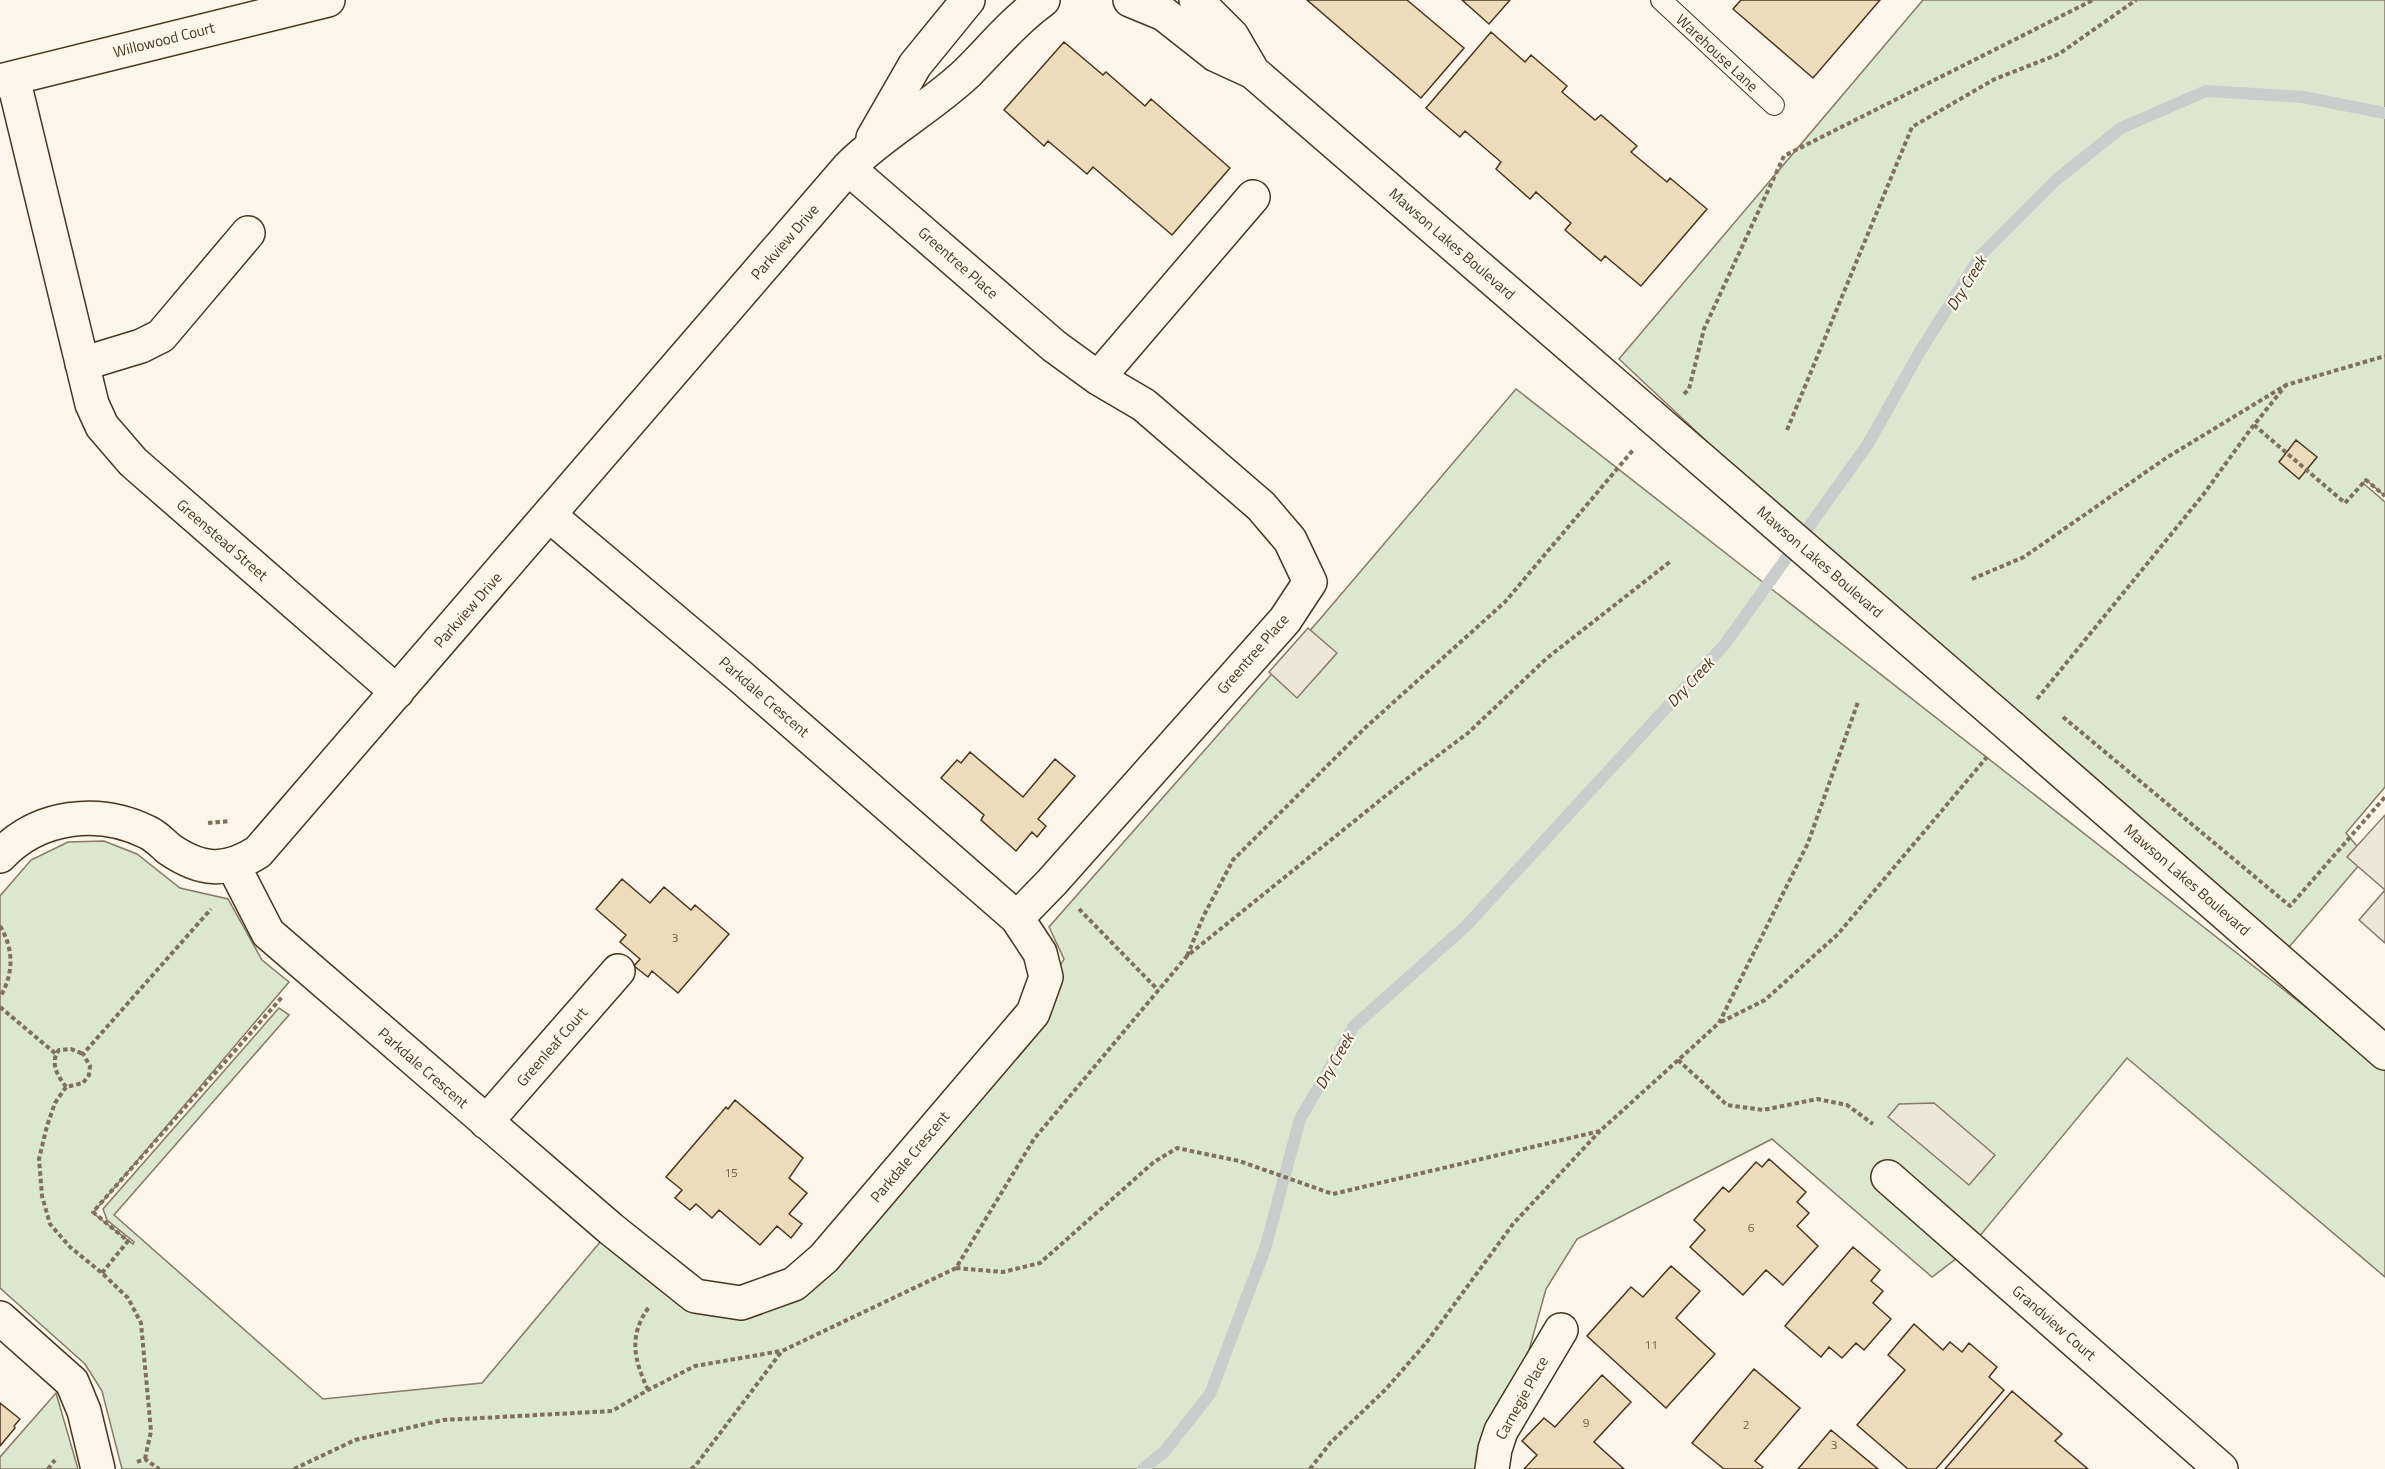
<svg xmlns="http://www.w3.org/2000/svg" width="2385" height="1469" font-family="'Titillium Web',sans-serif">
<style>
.green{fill:#dce7d0;stroke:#887966;stroke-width:1.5}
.parking{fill:#ede7d9;stroke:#887966;stroke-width:1.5}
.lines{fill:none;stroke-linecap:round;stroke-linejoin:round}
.stream{stroke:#c9cecd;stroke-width:12}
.building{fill:#ecdcbc;stroke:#4a3520;stroke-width:1.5}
.service-casing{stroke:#4a3520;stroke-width:22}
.minor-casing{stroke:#4a3520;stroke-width:36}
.tertiary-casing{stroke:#4a3520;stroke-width:36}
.path{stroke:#7f6f5c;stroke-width:4;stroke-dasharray:4.5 3;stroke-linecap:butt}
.service{stroke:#fbf6e9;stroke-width:20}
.minor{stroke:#fbf6e9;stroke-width:33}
.tertiary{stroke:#fbf6e9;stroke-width:33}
.tertiary-bridge-casing{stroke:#4a3520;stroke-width:36;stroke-linecap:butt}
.tertiary-bridge{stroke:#fbf6e9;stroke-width:33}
.labels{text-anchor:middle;stroke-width:4.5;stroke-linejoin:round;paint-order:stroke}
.number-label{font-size:12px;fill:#725f47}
.street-label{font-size:15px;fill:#4a3520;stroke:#fbf6e9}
.water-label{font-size:16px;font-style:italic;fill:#4a3520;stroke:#fbf6e9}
</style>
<rect width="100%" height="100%" fill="#fbf6e9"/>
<!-- green -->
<path class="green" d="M1923,0h462v496l-19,-16 -3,3 22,19v285l-39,46 20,24 -88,103 -267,-233 -392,-368z
M1516,389l869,680v208l-258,-219 -158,191 -37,28 -160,-138 -195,100 -31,50 -50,180h-1374l-20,-78 -17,-27 -85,-76v-392l31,-36 37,-18 36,-1 33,13 43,34 48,11 34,61 27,22 -196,231 40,31 1,-2 -27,-22 -4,-11 176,-201 10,7 -175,200 209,184 159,-16 129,-154 84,67 99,-12 239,-271 31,-54 -15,-32 271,-308z
M56,1393l22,76h-78v-12z"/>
<!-- parking -->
<path class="parking" d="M1308,628l29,25 -40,45 -28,-26z
M2385,815v128l-26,-23 26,-30 -38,-33z
M1934,1103l61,52 -26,30 -81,-68 11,-13z"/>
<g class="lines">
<!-- stream -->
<path class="stream" d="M1143,1469l21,-17 46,-58 55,-145 35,-130 54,-93 112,-100 259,-282 143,-200 51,-91 62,-98 75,-75 65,-52 85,-37 97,6 82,16"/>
</g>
<!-- building -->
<path class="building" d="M1307,0h100l57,48 -43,50z
M1462,0h48l-21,24z
M1741,0h139l-67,78 -80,-69z
M1491,32l34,30 6,-7 36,31 -5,6 33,28 6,-5 36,31 -6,6 36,30 3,-4 37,31 -66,77 -36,-30 -4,5 -36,-31 6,-7 -35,-31 -6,7 -34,-30 5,-7 -36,-31 -5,6 -34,-29z
M1064,42l39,33 3,-3 39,34 6,-7 79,69 -58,67 -79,-68 -6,7 -39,-33 -4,5 -40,-36z
M2296,440l21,17 -18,22 -20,-17z
M970,752l53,45 32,-38 20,17 -37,43 8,7 -9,11 -5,-5 -16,19 -35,-31 3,-5 -43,-37 16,-18 4,3z
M622,879l28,24 14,-16 27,23 4,-5 34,29 -51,59 -26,-22 -4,6 -14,-11 6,-7 -20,-17 6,-7 -30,-26z
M735,1100l68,58 -14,20 18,15 -18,21 13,10 -11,14 -14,-12 -17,19 -41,-35 -7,8 -16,-14 -6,6 -15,-12 7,-8 -16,-13 60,-70 2,2z
M1769,1159l37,33 -9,10 12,11 -12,13 21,20 -35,39 -17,-15 -23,25 -53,-48 15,-17 -11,-10 29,-33 6,5 27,-30 6,5z
M1853,1247l27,23 -9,11 12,10 -10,12 18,16 -27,31 -8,-7 -14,15 -13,-11 -8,10 -36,-31z
M1671,1266l29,25 -24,27 39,36 -49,54 -79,-72 44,-49 12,10z
M1914,1324l29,26 7,-8 12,10 7,-9 28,24 -8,10 15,13 -68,79h-28l-51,-44 48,-55 -17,-15z
M1754,1369l46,39 -45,53 8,6 -2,2h-37l-32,-26z
M1602,1375l29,27 -37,40 30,27h-100l13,-14 -15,-14 22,-23 11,9z
M2012,1391l50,43 -7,7 33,28h-143z
M0,1403l20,16 -6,7 1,2 -15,18z
M1831,1430l47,39h-80z"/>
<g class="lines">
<!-- service casing -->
<g class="service-casing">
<path id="service" d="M1661,0l113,105"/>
</g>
<!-- minor casing -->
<g class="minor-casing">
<path id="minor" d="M13,78l79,326 10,22 31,36 264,230
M0,81l328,-81
M873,138l42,-73 53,-65
M848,168l206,178 44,32 46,27 117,101 29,34 20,42 -25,38 -233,262 -35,36
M82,364l59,-18 20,-10 87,-103
M1098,378l155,-181
M0,856c38,-41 99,-48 147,-24 9,4 15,11 22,17 32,22 56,24 89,3l590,-684c36,-36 82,-60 119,-95 26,-26 46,-51 76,-73
M233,865l35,68 343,296 84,67 46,7 53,-19 30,-26 209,-245 13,-36 -6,-24 -23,-35 -276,-241 -192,-162
M486,1122l132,-151
M1888,1177l333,292
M0,1318l72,64 12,29 14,58
M1492,1469l3,-20 6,-18 60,-101"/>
</g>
<!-- tertiary casing -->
<g class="tertiary-casing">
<path id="tertiary" d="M1130,0l34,14 52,41 37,17 397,343
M1196,0l36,36 21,36
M2011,727l374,326"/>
</g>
<!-- path -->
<path class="path" d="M1684,394l5,-5 15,-60 80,-173 309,-156
M2254,425l91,78 21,-23 19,16
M1787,430l125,-303 83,-48 64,-25 77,-54
M1972,579l52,-22 142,-99 120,-73 99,-29
M2037,699l166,-204 47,-65 36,-45
M2063,717l227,189 95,-109
M208,823l22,-2
M1079,909l79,81
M0,926c14,23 14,48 0,71
M1187,956l17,-41 29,-55 133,-133 139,-125 128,-152
M0,1007l56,47
M1721,1022l44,-22 73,-66 149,-177
M1678,1060l49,45 36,5 54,-11 30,6 26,19
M66,1087c-8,-11 -17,-24 -7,-37l12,-1 12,5
M956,1268l47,4 37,-9 114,-101 23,-14 62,13 94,33 267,-63 119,-108 89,-180 50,-141
M102,1273l26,-32 -35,-29 190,-216
M648,1390c-14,-31 -20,-54 1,-83
M145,1459l6,-28 -10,-108 -13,-25 -26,-25 -32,-26 -20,-23 -8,-28 -3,-37 8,-33 8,-23 11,-16 17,-4 6,-8 1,-9 -7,-12 128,-145
M137,1462l8,-3 14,10
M48,1469l7,-9
M294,1469l61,-29 88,-20 169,-9 36,-21 47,-24 86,-15
M691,1469l5,-4 86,-114 174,-83 78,-129 153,-183 217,-175 64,-48 79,-75 124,-97
M1310,1469l21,-27 55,-53 40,-46 87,-119 87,-93"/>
<!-- service -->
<use href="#service" class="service"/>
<!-- minor -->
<use href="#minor" class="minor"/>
<!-- tertiary -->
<use href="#tertiary" class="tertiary"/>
<!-- tertiary-bridge casing -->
<g class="tertiary-bridge-casing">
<path id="tertiary-bridge" d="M1650,415l361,312"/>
</g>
<!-- tertiary-bridge -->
<use href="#tertiary-bridge" class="tertiary-bridge"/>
</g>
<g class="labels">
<!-- number labels -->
<g class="number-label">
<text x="675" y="942">3</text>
<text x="731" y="1177">15</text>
<text x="1751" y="1232">6</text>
<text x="1651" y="1349">11</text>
<text x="1586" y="1427">9</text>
<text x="1746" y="1429">2</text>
<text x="1834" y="1449">3</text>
</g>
<!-- street labels -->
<g class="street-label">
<text transform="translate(164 40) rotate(-14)" y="5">Willowood Court</text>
<text transform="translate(1717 53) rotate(43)" y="5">Warehouse Lane</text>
<text transform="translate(785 242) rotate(-49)" y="5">Parkview Drive</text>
<text transform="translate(1452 244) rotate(41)" y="5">Mawson Lakes Boulevard</text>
<text transform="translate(958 263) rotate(41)" y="5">Greentree Place</text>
<text transform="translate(222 540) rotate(41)" y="5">Greenstead Street</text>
<text transform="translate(1820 562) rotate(41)" y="5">Mawson Lakes Boulevard</text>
<text transform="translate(468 610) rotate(-49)" y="5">Parkview Drive</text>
<text transform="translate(1253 654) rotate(-49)" y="5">Greentree Place</text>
<text transform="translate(764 697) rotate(41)" y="5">Parkdale Crescent</text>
<text transform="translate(2187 880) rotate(41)" y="5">Mawson Lakes Boulevard</text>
<text transform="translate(552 1047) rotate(-49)" y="5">Greenleaf Court</text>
<text transform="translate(423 1068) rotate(41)" y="5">Parkdale Crescent</text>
<text transform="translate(910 1157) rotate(-50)" y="5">Parkdale Crescent</text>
<text transform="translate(2054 1323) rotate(41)" y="5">Grandview Court</text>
<text transform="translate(1522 1398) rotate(-61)" y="5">Carnegie Place</text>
</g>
<!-- water labels -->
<g class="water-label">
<text transform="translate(1966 283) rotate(-58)" y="6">Dry Creek</text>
<text transform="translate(1690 682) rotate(-47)" y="6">Dry Creek</text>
<text transform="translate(1334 1061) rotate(-60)" y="6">Dry Creek</text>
</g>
</g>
</svg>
